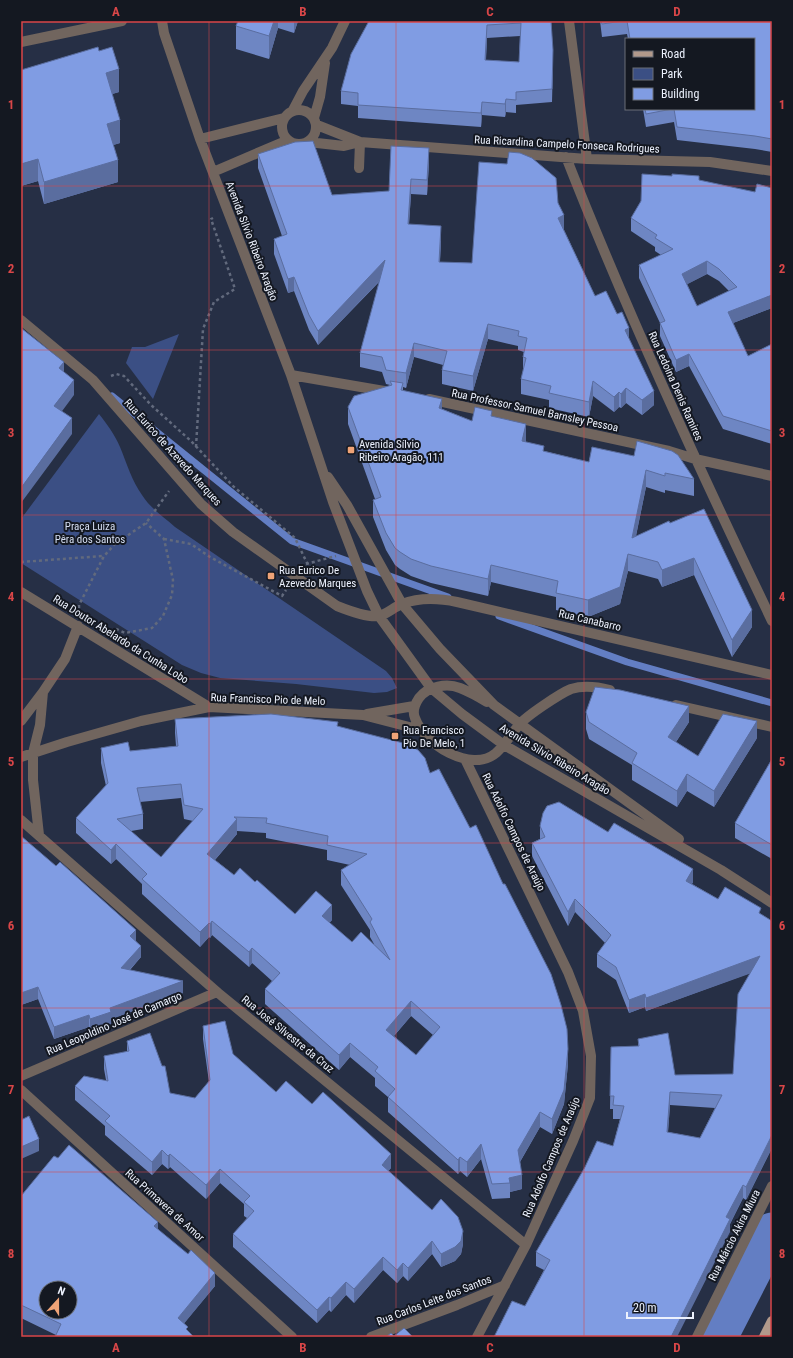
<svg xmlns="http://www.w3.org/2000/svg" width="793" height="1358" font-family="'Roboto Condensed',sans-serif">
<style>
.green{fill:#3b4f84}
.lines{fill:none;stroke-linecap:round;stroke-linejoin:round}
.stream{stroke:#637ec3;stroke-width:7}
.river{stroke:#637ec3;stroke-width:39}
.path{stroke:#626a7d;stroke-width:2.5;stroke-dasharray:3 3;stroke-linecap:butt}
.minor{stroke:#71655e;stroke-width:10}
.major{stroke:#b1998b;stroke-width:10}
.wall{fill:#6e86c3;fill-rule:evenodd}
.shaded-wall{fill:#5a6d9f}
.building{fill:#809ce3;stroke:#5a6d9f;fill-rule:evenodd}
.grid{fill:none;stroke:#d94648;stroke-width:1;stroke-opacity:0.55}
.poi-dot{fill:#efa377;stroke:#141821;stroke-width:1.5}
.labels{text-anchor:middle;stroke-width:4;stroke-linejoin:round;paint-order:stroke}
.street-label{font-size:11px;fill:#ecf1fd;stroke:#141821}
.poi-label{font-size:11px;fill:#ecf1fd;stroke:#141821;text-anchor:start}
.park-label{font-size:11px;fill:#d6dff2;stroke:#141821}
.neatline{fill:none;stroke:#d94648;stroke-width:1.5}
.grid-label{font-size:13px;text-anchor:middle;font-weight:bold;fill:#d94648}
</style>
<rect width="100%" height="100%" fill="#262f45"/>
<!-- green -->
<path class="green" d="M179,334l-26,65 -27,-36 6,-16h13z
M99,414c8,10 16,21 21,33 7,17 12,34 22,48 8,13 22,22 33,32l211,144 6,7 5,10 -10,4 -13,1 -78,-9 -76,-6 -19,-5 -19,-8 -161,-102v-44z"/>
<g class="lines">
<!-- stream -->
<path class="stream" d="M112,396l180,145 156,56
M499,616l128,46 145,41"/>
<!-- river -->
<path class="river" d="M718,1337l54,-105"/>
<!-- path -->
<path class="path" d="M111,376l5,-2 8,2 27,29 40,36 43,46 61,51 12,25
M196,447l7,-118 11,-27 21,-13 -24,-70 2,-1
M164,539l27,5 19,13 72,39 4,-6
M21,562l82,-6
M306,564l30,-8
M79,608v-3l25,-49 11,-12 31,-21 23,-32
M116,629l9,4 27,-5 11,-12 9,-21 1,-15 -9,-41 -18,-16"/>
<!-- minor -->
<path class="minor" d="M162,21l2,12 36,106 91,236 42,127 34,89 12,25 52,72 31,26 42,31 217,125 51,33
M569,21l18,138
M21,42l101,-21
M282 127a17 17 0 1 1 34 0a17 17 0 1 1-34 0Z
M293,110l10,-19 29,-43 13,-27
M314,118l6,-21 5,-34
M317,125l43,17
M200,139l84,-21
M308,142l36,4 16,-4 227,17 123,3 62,9
M566,157c62,158 133,311 206,464
M359,168l1,-26
M213,172l75,-32
M21,320l72,60 108,124 32,28 104,74c10,4 31,12 42,10 8,-2 15,-9 23,-12 18,-7 36,-6 55,-2l315,73
M291,375l99,17
M429,399l240,52 26,8 77,17
M328,477l19,28 55,99 38,45 54,56 185,134
M21,592l188,115
M487,702c-8,-5 -17,-10 -27,-14 -13,-5 -32,-2 -41,10 -4,6 -7,13 -4,20 9,26 56,56 81,35 9,-8 15,-19 23,-28 7,-9 42,-32 52,-36 13,-4 27,-2 39,1
M676,705l96,22
M367,714l47,-8
M21,721l22,-29 22,-33 13,-33
M21,757l46,-15 74,-21 68,-14 154,8 58,15
M465,759l103,213 15,39 8,45 -1,42 -17,43 -47,104 -49,92
M21,820l196,172 309,253
M39,835l-6,-55v-27l7,-28 3,-33
M21,1076l196,-84
M21,1090l271,247
M371,1337l86,-32 48,-20
M697,1337l75,-151"/>
<!-- major -->
<path class="major" d="M764,1337l8,-16"/>
</g>
<!-- wall -->
<path class="wall" d="M238,21h60l-4,12 -16,-5 -9,31 -33,-10v-23z
M369,21h182l2,42 -1,39 -36,3v8l-10,-1 -1,5 -23,-2 -1,12 -123,-9v-12l-17,-2v-13zM520,36l-1,26 -33,-2 1,-22z
M600,21h172v131l-17,-3 -78,-9 -3,-18 -28,5 -3,-18h111v-70h-126l-1,-5 -25,3z
M99,51l20,41 -7,2 8,49 -7,2 5,37 -74,22 -6,-23 -17,5z
M258,154l74,41 57,-4 40,-28 -2,32 -16,-1 -2,30 32,17 -1,21 32,1 86,-60 6,26v1l31,66 34,43 25,66 -12,10 -16,-12 -5,5 -2,-1 -5,5 -21,-16 -4,21 -40,-9v-8l-28,-6v-15l2,-7v-15l1,-5 -6,-2v-4l-30,-7 -15,52 -31,-7v-14l1,-5 -29,-8 -8,31 -3,-1v4l39,18 30,12 20,-5 34,25v1l18,9 45,11 3,-15 102,32v17l-29,-6v3l-19,-6 -10,49 34,-13 82,104 -20,30 -38,-82 -32,12 -4,-8 -30,-8 -8,33 -32,13 -32,-7v-13l-65,-15 -3,14 -57,-13 -20,-7 -11,-7 -5,-4 -9,-15 -13,-33v-17l2,-1 -27,-75v-17l42,-22 -4,-1 -4,-12 -22,-5v-14l20,-72 -62,64 -9,-15 -15,-39 -6,2 -14,-39v-15l8,-3 -24,-68z
M699,180l73,128 -39,15 15,33 24,-12v100l-49,-15 -34,-63 -13,6 -16,-36v-13l-21,-45v-13l22,-10 -6,-4v-4l-24,-16v-13zM707,274l12,7 10,10 -32,15 -10,-22z
M586,712l103,10 -13,20 22,14 59,-18 -43,69 -27,-16 -10,16 -45,-27v-15l-43,-26 -3,-10z
M175,719l163,7 92,47 138,291 -4,40 -12,30 -12,-7 -20,35 2,27 -12,3v6l-18,1 -11,-40 -14,18 -7,-6 -2,3 -70,-62v-15l-13,-11v-8l-25,-21 -11,13 -74,-66v-15l7,-8 -20,-18 -3,4 -37,-32 -2,3 -1,-1 -9,10 -58,-53v-10l-26,-25 -5,5 -35,-31v-15l30,-32 -5,-23v-15l29,3 46,-5 -1,-13zM181,798l3,21 9,2 -32,36 -30,-26 12,-2v-15l-3,-12zM237,831l29,2v5l61,12v10l23,5 -9,5v15l29,45v7l4,7 -22,-2 -23,-19 3,-3 -37,-6 -40,-32 -21,-7 -19,-15 22,-26zM411,1016l22,19 -17,20 -22,-19z
M772,759v100l-37,-21v-15z
M540,826l153,56 -1,2 26,15 43,15 11,7v227l-26,52 -3,-2 -13,26v8l-205,74 19,-36 -8,-4v-14l77,-106 7,-27h-7v-10h-3l1,-62 27,-1v-7l37,36 58,-1 17,-101 -104,38 -1,-4 -16,6 -13,-33 -19,-13v-13l8,-11 -30,-31 -7,14 -36,-70v-13l8,-4zM670,1105l45,3 -15,30 -32,-6z
M21,836l115,105 5,16 -11,13 53,23 -72,26v5l-21,7 -1,-4 -35,12 -16,-40 -17,6z
M203,1026l30,28 43,38 36,12 79,64 -3,3 75,73 -2,10 -6,7 -14,6 -9,-13 -24,27 -5,-5 -6,7 -14,-13 -29,33 -8,-8 -15,17 -2,-2 -12,13 -84,-76v-13l14,-16 -3,-2v-12l-24,-21 -14,16 -36,-32 -2,2 -6,-5 -10,11 -47,-40v-9l-30,-26v-14l31,-6 -2,-11v-13l23,-4v-11l43,52 25,5 14,-16 -6,-43z
M21,1196l137,33 57,57 -31,37 -128,12 -35,-17z"/>
<!-- shaded-wall -->
<path class="shaded-wall" d="M274,21h4v7l-9,31v-23z
M294,21h4l-4,12z
M487,25v13l-2,35v-13z
M119,69v23l-13,4v-23z
M506,99v13l-1,5v-13z
M482,102v13l-1,12v-14z
M120,120v23l-13,4v-23z
M429,148v15l-2,32v-15z
M38,159v22l-17,5v-22z
M118,160v22l-74,22v-22z
M411,179v15l-3,45v-15z
M564,215v14l-6,4v-15z
M441,226v15l-2,36v-15z
M385,260v15l-67,70v-14z
M707,261v13l-25,13v-13z
M294,277v14l-6,2v-14z
M772,295v13l-44,17v-13z
M488,324v15l-15,52v-15z
M629,328v15l-4,-13z
M414,343v14l-8,31v-15z
M689,354v12l-13,6v-12z
M64,362v15l-5,-9z
M74,380v15l-20,27v-16z
M593,381v15l-4,21v-15z
M626,388v15l-5,5v-14z
M654,391v14l-12,10v-15z
M619,392v15l-5,5v-15z
M442,399v17l-3,-8z
M72,418v16l-51,69v-15z
M526,424v17l-4,17v-17z
M646,470v17l-14,68v-17z
M628,554v17l-8,33 -32,13v-17z
M694,558v17l-32,12v-17z
M491,565v17l-3,14v-17z
M752,610v17l-20,30v-17z
M689,706v16l-21,32v-17z
M757,721v17l-43,69v-16z
M687,774v17l-10,16v-16z
M237,819v15l-30,35v-15z
M116,844v15l-5,5v-14z
M693,869v13l-7,12v-13z
M575,899v13l-7,14v-14z
M332,905v15l-10,11v-15z
M212,921v14l-2,3v-14z
M209,923v14l-9,10v-15z
M136,930v12l-6,-6z
M141,946v11l-20,22v-11z
M252,948v15l-3,4v-15z
M760,956v14l-114,41v-13z
M183,981v12l-72,26v5l-21,7v-12l20,-11z
M38,987v12l-17,6v-12z
M645,994v13l-16,6v-13z
M411,1001v15l-25,29v-15z
M89,1015v12l-35,12v-12z
M350,1043v14l-11,13v-15z
M568,1049v15l-4,40 -12,30v-15z
M670,1092v13l-3,40v-13z
M540,1112v15l-22,38v-15z
M772,1135v13l-26,52v-13z
M39,1139v12l-18,8v-12z
M481,1144v15l-14,18v-15z
M162,1150v14l-10,11v-13z
M170,1154v13l-2,2v-13z
M391,1154v14l-9,11v-14z
M460,1157v14l-2,3v-14z
M220,1169v14l-14,16v-14z
M522,1175v14l-12,3v-9l-1,-5z
M743,1185v13l-13,26v8l-53,105h-6l55,-120z
M158,1222v13l-4,-9z
M463,1231v13l-2,10 -6,7 -14,6v-13z
M432,1241v13l-24,27v-13z
M383,1257v13l-29,33v-14z
M403,1263v13l-6,7v-13z
M215,1273v13l-37,45v-13z
M346,1282v13l-15,17v-14z
M329,1297v13l-12,13v-13z"/>
<!-- building -->
<path class="building" d="M238,21h36l-5,15 -33,-10z
M369,21h182l2,29 -1,39 -36,3v8l-10,-1 -1,5 -23,-2 -1,11 -123,-8v-12l-17,-2 10,-37zM521,23l-2,39 -34,-2 2,-35z
M601,21h22l-21,3z
M627,21h145v118l-17,-3 -78,-9 -3,-18h80v-70h-124z
M98,47l1,4 13,-4 7,22 -13,4 14,47 -13,4 11,36 -74,22 -6,-23 -17,5v-94z
M645,109h27l-26,5z
M313,141l19,54 57,-4 2,-45 38,2 -2,32 -16,-1 -3,45 33,2 -2,36 33,1 7,-101 28,2 2,-12 11,1 12,5 24,20 2,25 6,12 -6,3 37,78 11,-5 11,23 5,-2 7,16 -4,2 29,61 -12,9 -16,-12 -5,6 -2,-2 -5,5 -21,-16 -4,21 -40,-9 2,-7 -30,-7 5,-21 -3,-1 4,-19 -9,-2 1,-5 -31,-7 -15,52 -31,-6 5,-19 -33,-8 -8,30 -20,-3 -4,-13 -22,-4 25,-93 -67,71 -9,-16 -15,-38 -6,2 -14,-40 13,-5 -29,-80 37,-12z
M642,174l30,2v-2l27,2v4l56,12 2,-8 15,4v107l-44,17 20,44 24,-12v87l-49,-15 -34,-62 -13,6 -16,-37 5,-2 -26,-56 34,-16 -18,-11 2,-3 -26,-17 10,-17zM707,261l12,8 18,18 -40,19 -15,-32z
M21,328l43,34 -5,6 15,12 -20,26 18,12 -51,70z
M390,381l13,2 -2,7 41,9 -3,9 33,13 3,-14 17,4 -1,5 35,8 -4,17 22,5 -1,5 46,11 3,-15 42,9 3,-15 35,10 6,4 16,24 -29,-6v3l-19,-6 -14,68 37,-17 1,2 34,-14 48,101 -20,30 -38,-82 -32,12 -4,-8 -30,-8 -8,33 -32,13 -32,-7 2,-12 -67,-16 -3,14 -57,-13 -20,-7 -11,-7 -5,-4 -9,-15 -13,-33 8,-3 -33,-90 6,-11 38,-11z
M595,687l25,3 69,16 -21,31 30,19 25,-42 34,7 -43,70 -27,-17 -10,17 -45,-28 5,-10 -48,-31 -3,-10z
M271,714l67,8 -1,4 70,18 11,6 7,8 5,15 9,-4 31,59 6,-3 27,59h2l46,90 10,31 6,24 1,20 -4,41 -12,29 -12,-7 -22,38 4,25 -13,3 1,5 -18,1 -11,-40 -14,18 -7,-5 -2,3 -70,-63 7,-8 -20,-18 3,-4 -28,-24 -11,12 -74,-66 15,-16 -28,-25 -3,4 -37,-31 -2,3 -1,-1 -9,9 -58,-53 5,-5 -31,-30 -5,6 -35,-32 32,-35 -7,-35 27,-6 2,9 48,-5 -3,-27zM181,784l3,21 19,4 -42,48 -44,-38 26,-5 -6,-26zM234,817l33,1 -1,5 62,13 -1,9 40,9 -26,16 31,49 -2,3 20,38 -29,-28 -9,10 -30,-26 10,-11 -16,-14 -21,23 -38,-34 -2,2 -15,-14 -6,7 -27,-21 30,-35zM411,1001l29,26 -24,28 -30,-25z
M772,759v86l-37,-22z
M559,802l49,30 6,-9 79,46 -7,12 32,18 7,-12 36,21 -2,5 13,8v214l-26,52 -3,-2 -17,32 4,2 -59,118h-177l18,-36 13,5 25,-46 -14,-8 49,-85 12,-26 16,5 11,-40 -11,-1 1,-9h-4l1,-49 28,-1 -1,-7 30,-6 7,42 58,-1 5,-80 22,-38 -114,42 -1,-4 -16,6 -13,-33 -19,-13 14,-19 -36,-36 -7,13 -36,-69 13,-6 -5,-11 3,-13 4,-7zM670,1092l52,3 -22,43 -33,-6z
M21,836l35,30 4,-4 76,68 -6,6 11,10 -20,22 62,13 -73,27 1,4 -21,7 -1,-4 -35,12 -16,-40 -17,6z
M225,1021l8,33 43,38 10,-11 26,23 11,-12 68,62 -9,11 50,45 9,-11 17,18 5,14 -2,10 -6,6 -14,7 -9,-13 -24,27 -5,-5 -6,7 -14,-13 -29,32 -8,-7 -15,16 -2,-1 -12,13 -84,-76 21,-23 -10,-9 6,-6 -30,-27 -14,16 -36,-31 -2,2 -6,-6 -10,12 -47,-41 5,-5 -35,-30 9,-10 24,5 -4,-25 25,-5 -2,-10 23,-8 12,33h3l5,27 25,5 15,-18 -7,-54z
M29,1116l10,23 -18,8v-27z
M69,1145l89,77 -4,4 34,28 3,-4 24,23 -37,45 10,9 -2,2 8,8h-139l6,-13 -40,-19v-109l33,-40 4,2zM46,1288h24v24h-24z
M404,1328l9,9h-27l5,-4 3,3z"/>
<!-- grid -->
<path class="grid" d="M209,21v1316M396,21v1316M584,21v1316M21,186h751M21,350h751M21,515h751M21,679h751M21,843h751M21,1008h751M21,1172h751"/>
<!-- markers -->
<g class="poi-dot">
<rect x="347" y="446" width="8" height="8" rx="2"/>
<rect x="267" y="572" width="8" height="8" rx="2"/>
<rect x="391" y="732" width="8" height="8" rx="2"/>
</g>
<g class="labels">
<!-- street labels -->
<g class="street-label">
<text transform="translate(567 144) rotate(3)" y="4">Rua Ricardina Campelo Fonseca Rodrigues</text>
<text transform="translate(252 241) rotate(69)" y="4">Avenida Silvio Ribeiro Aragão</text>
<text transform="translate(676 386) rotate(66)" y="4">Rua Ledoina Denis Ramires</text>
<text transform="translate(535 410) rotate(12)" y="4">Rua Professor Samuel Barnsley Pessoa</text>
<text transform="translate(173 452) rotate(48)" y="4">Rua Eurico de Azevedo Marques</text>
<text transform="translate(590 620) rotate(13)" y="4">Rua Canabarro</text>
<text transform="translate(121 639) rotate(32)" y="4">Rua Doutor Abelardo da Cunha Lobo</text>
<text transform="translate(268 699) rotate(2)" y="4">Rua Francisco Pio de Melo</text>
<text transform="translate(555 759) rotate(31)" y="4">Avenida Silvio Ribeiro Aragão</text>
<text transform="translate(514 832) rotate(64)" y="4">Rua Adolfo Campos de Araújo</text>
<text transform="translate(114 1023) rotate(-23)" y="4">Rua Leopoldino José de Camargo</text>
<text transform="translate(288 1034) rotate(39)" y="4">Rua José Silvestre da Cruz</text>
<text transform="translate(551 1157) rotate(-67)" y="4">Rua Adolfo Campos de Araújo</text>
<text transform="translate(165 1205) rotate(42)" y="4">Rua Primavera de Amor</text>
<text transform="translate(734 1235) rotate(-63)" y="4">Rua Márcio Akira Miura</text>
<text transform="translate(434 1300) rotate(-21)" y="4">Rua Carlos Leite dos Santos</text>
</g>
<!-- poi labels -->
<g class="poi-label">
<text x="359" y="448">Avenida Sílvio<tspan x="359" dy="13">Ribeiro Aragão, 111</tspan></text>
<text x="279" y="574">Rua Eurico De<tspan x="279" dy="13">Azevedo Marques</tspan></text>
<text x="403" y="734">Rua Francisco<tspan x="403" dy="13">Pio De Melo, 1</tspan></text>
</g>
<!-- park labels -->
<g class="park-label">
<text x="90" y="530">Praça Luiza<tspan x="90" dy="13">Pêra dos Santos</tspan></text>
</g>
</g>
<!-- border -->
<rect width="793" height="1358" fill="none" stroke="#141821" stroke-width="44"/>
<!-- legend -->
<rect x="625" y="38" width="130" height="72" fill="#141821" stroke="#6a6f79"/>
<rect x="633" y="51" width="20" height="6" fill="#b1998b" stroke="#6a6f79"/>
<text x="661" y="58" font-size="12" fill="#ecf1fd">Road</text>
<rect x="633" y="68" width="20" height="12" fill="#3b4f84" stroke="#6a6f79"/>
<text x="661" y="78" font-size="12" fill="#ecf1fd">Park</text>
<rect x="633" y="88" width="20" height="12" fill="#809ce3" stroke="#6a6f79"/>
<text x="661" y="98" font-size="12" fill="#ecf1fd">Building</text>
<!-- north arrow -->
<g transform="translate(58 1300) rotate(21)"><circle r="19" fill="#141821" stroke="#6a6f79"/>
<path d="M0-3L7 15L0 10L-7 15Z" fill="#efa377"/>
<text y="-6" font-size="11" font-weight="bold" text-anchor="middle" fill="#ecf1fd">N</text>
</g>
<!-- scale -->
<path d="M627 1312v6h66v-6" fill="none" stroke="#ecf1fd" stroke-width="2"/>
<text x="633" y="1312" font-size="12" fill="#ecf1fd" stroke="#141821" stroke-width="3" paint-order="stroke">20 m</text>
<rect x="22" y="22" width="749" height="1314" class="neatline"/>
<g class="grid-label">
<text x="116" y="16">A</text>
<text x="303" y="16">B</text>
<text x="490" y="16">C</text>
<text x="677" y="16">D</text>
<text x="11" y="109">1</text>
<text x="782" y="109">1</text>
<text x="11" y="273">2</text>
<text x="782" y="273">2</text>
<text x="11" y="437">3</text>
<text x="782" y="437">3</text>
<text x="11" y="601">4</text>
<text x="782" y="601">4</text>
<text x="11" y="766">5</text>
<text x="782" y="766">5</text>
<text x="11" y="930">6</text>
<text x="782" y="930">6</text>
<text x="11" y="1094">7</text>
<text x="782" y="1094">7</text>
<text x="11" y="1258">8</text>
<text x="782" y="1258">8</text>
<text x="116" y="1352">A</text>
<text x="303" y="1352">B</text>
<text x="490" y="1352">C</text>
<text x="677" y="1352">D</text>
</g>
</svg>
